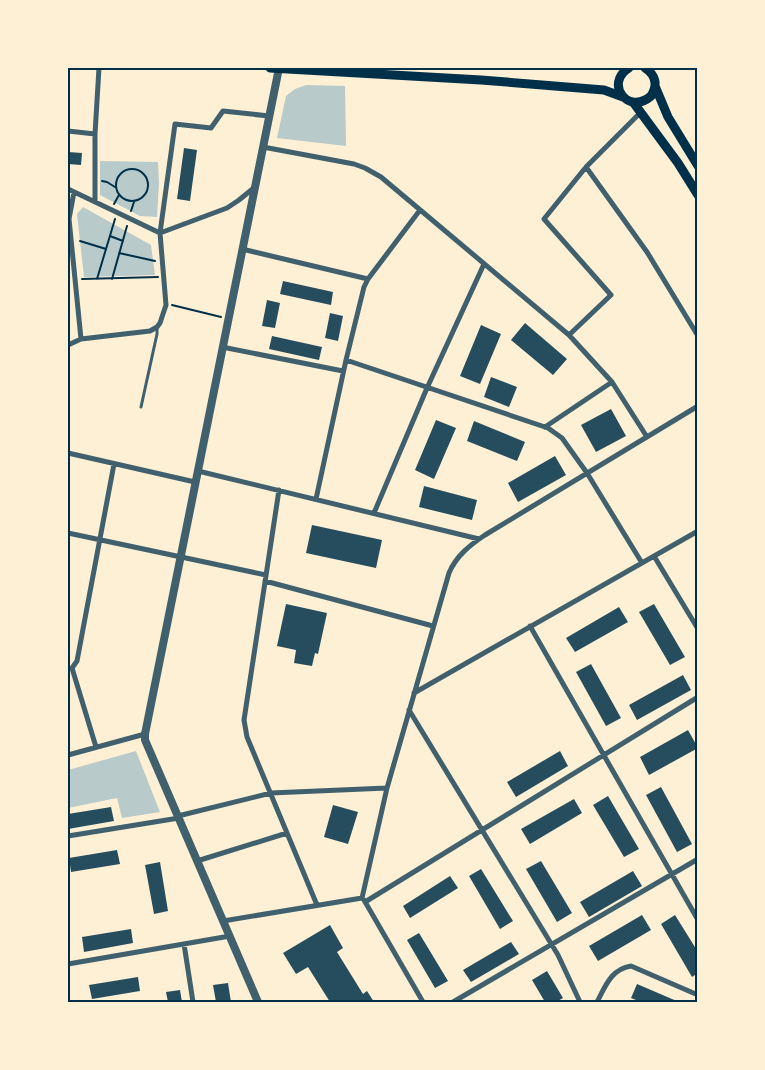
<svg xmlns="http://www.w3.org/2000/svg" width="765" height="1070" font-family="'PT Sans',sans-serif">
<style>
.green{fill:#b9caca}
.building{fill:#264d5e}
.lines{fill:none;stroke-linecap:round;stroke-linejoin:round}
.path{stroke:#003049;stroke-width:2}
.service{stroke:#3f606c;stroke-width:3}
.minor{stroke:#3f606c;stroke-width:5}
.tertiary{stroke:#3f606c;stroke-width:8}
.secondary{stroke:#003049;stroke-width:9}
.neatline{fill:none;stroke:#003049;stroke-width:2}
</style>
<rect width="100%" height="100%" fill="#fdf0d5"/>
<!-- green -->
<path class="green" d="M306,85l39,1 1,60 -69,-8 9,-42 9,-7z
M100,161l58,1 1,21 -2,34 -17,-1 -40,-21z
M83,207l68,38 4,30 -71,2 -7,-63z
M136,751l24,61 -38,6 -5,-20 -49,10v-38z"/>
<!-- building -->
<path class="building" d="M184,148l13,2 -7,51 -13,-2z
M68,152l14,1 -1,12 -13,-1z
M283,281l50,11 -2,13 -51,-11z
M267,300l13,3 -5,25 -13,-2z
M330,313l13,3 -5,25 -13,-3z
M525,323l42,36 -14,16 -42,-35z
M481,325l20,9 -21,50 -20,-8z
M272,336l50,11 -3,13 -50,-11z
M491,377l26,10 -8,20 -25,-10z
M611,409l15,27 -30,16 -15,-27z
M436,420l20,8 -22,51 -19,-9z
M474,421l51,21 -8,19 -50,-20z
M555,456l11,19 -48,27 -10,-19z
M424,486l53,14 -5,20 -53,-13z
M312,525l70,15 -6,28 -70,-15z
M286,604l41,9 -9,41 -3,-1 -3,13 -18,-3 2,-13 -19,-4z
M654,604l31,53 -15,8 -31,-53z
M619,607l9,15 -53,30 -9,-14z
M591,664l30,54 -15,8 -30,-54z
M683,675l8,15 -54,30 -8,-15z
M688,730l10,18 -49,27 -9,-18z
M560,751l8,15 -52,31 -9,-15z
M661,787l31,57 -15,8 -31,-57z
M608,796l31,53 -15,8 -31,-52z
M574,799l8,14 -52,31 -9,-15z
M333,805l25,7 -10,32 -24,-7z
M111,807l3,14 -46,8v-15z
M117,850l3,14 -49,8 -2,-14z
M541,861l31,52 -15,9 -31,-53z
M160,862l8,49 -14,3 -9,-49z
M481,869l32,52 -13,8 -31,-53z
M633,871l9,15 -53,31 -9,-15z
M450,876l8,12 -48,30 -7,-12z
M642,915l9,15 -53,31 -9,-15z
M675,915l23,37v21l-6,4 -31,-53z
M330,925l13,23 -6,4 26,42 4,-3 7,11h-44l-22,-35 -12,7 -13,-21z
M131,929l2,14 -49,9 -2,-15z
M419,933l29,48 -13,7 -28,-48z
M511,942l8,12 -48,28 -8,-12z
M547,971l16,27 -7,4h-11l-13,-22z
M138,977l2,14 -48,8 -3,-14z
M228,983l3,19h-15l-3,-17z
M637,984l42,18h-38l-10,-4z
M180,990l2,12h-14l-2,-10z"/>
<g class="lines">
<!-- path -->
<path class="path" d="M116 185a16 16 0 1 1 32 0a16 16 0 1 1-32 0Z
M102,181l5,1 8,5
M114,204l5,-9
M131,211l3,-9
M110,236l13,5
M80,241l26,8
M119,253l36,8
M82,279l76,-2
M97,279l18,-60
M112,279l15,-53
M172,305l49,12"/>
<!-- service -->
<path class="service" d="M141,407l16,-73v-7"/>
<!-- minor -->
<path class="minor" d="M641,112l-55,55 61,85 51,84
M68,131l27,3
M263,147l91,17 11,4 16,9 188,158 43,47 35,55
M68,189l92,44 67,-25 12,-8 16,-13
M74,192l-5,27 12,120
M95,202v-68l4,-66
M242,249l126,30
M569,335l42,-40 -67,-76 42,-52
M68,345l13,-6 69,-8 7,-4 3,-4 6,-18 -6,-72 15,-109 36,4 12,-17 46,5
M222,347l121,24
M346,360l202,68 14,10 25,35 55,90
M545,427l67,-45
M68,453l127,29
M198,471l281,68
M279,490l-35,230 3,17 70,168
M316,499l30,-139 18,-73 4,-8 52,-69
M374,513l53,-125 57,-124
M68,533l198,42
M654,556l44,73
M265,581l168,45
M530,626l168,294
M414,693l284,-162
M409,710l149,245 22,47
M96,747l-24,-79 5,-7 37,-197
M68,755l77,-21
M178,816l93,-23 116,-5
M68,836l111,-18
M197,861l90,-28
M364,900l59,102
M365,902l333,-205
M223,921l139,-23 25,-110 62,-215c7,-17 21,-28 36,-38l213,-129
M184,944l9,58
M68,964l162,-28
M453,1002l245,-143
M597,1002c8,-15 14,-33 34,-36l67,29"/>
<!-- tertiary -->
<path class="tertiary" d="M258,1002l-113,-262v-6l134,-666"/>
<!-- secondary -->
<path class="secondary" d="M270,68l211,12 123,10 19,7
M629,68c-25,15 -1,48 22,28 7,-11 5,-21 -6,-28
M655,86l13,31 30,49
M633,102l45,61 20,32"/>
</g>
<!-- border -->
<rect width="765" height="1070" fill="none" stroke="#fdf0d5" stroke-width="138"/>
<rect x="69" y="69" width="627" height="932" class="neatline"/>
</svg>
